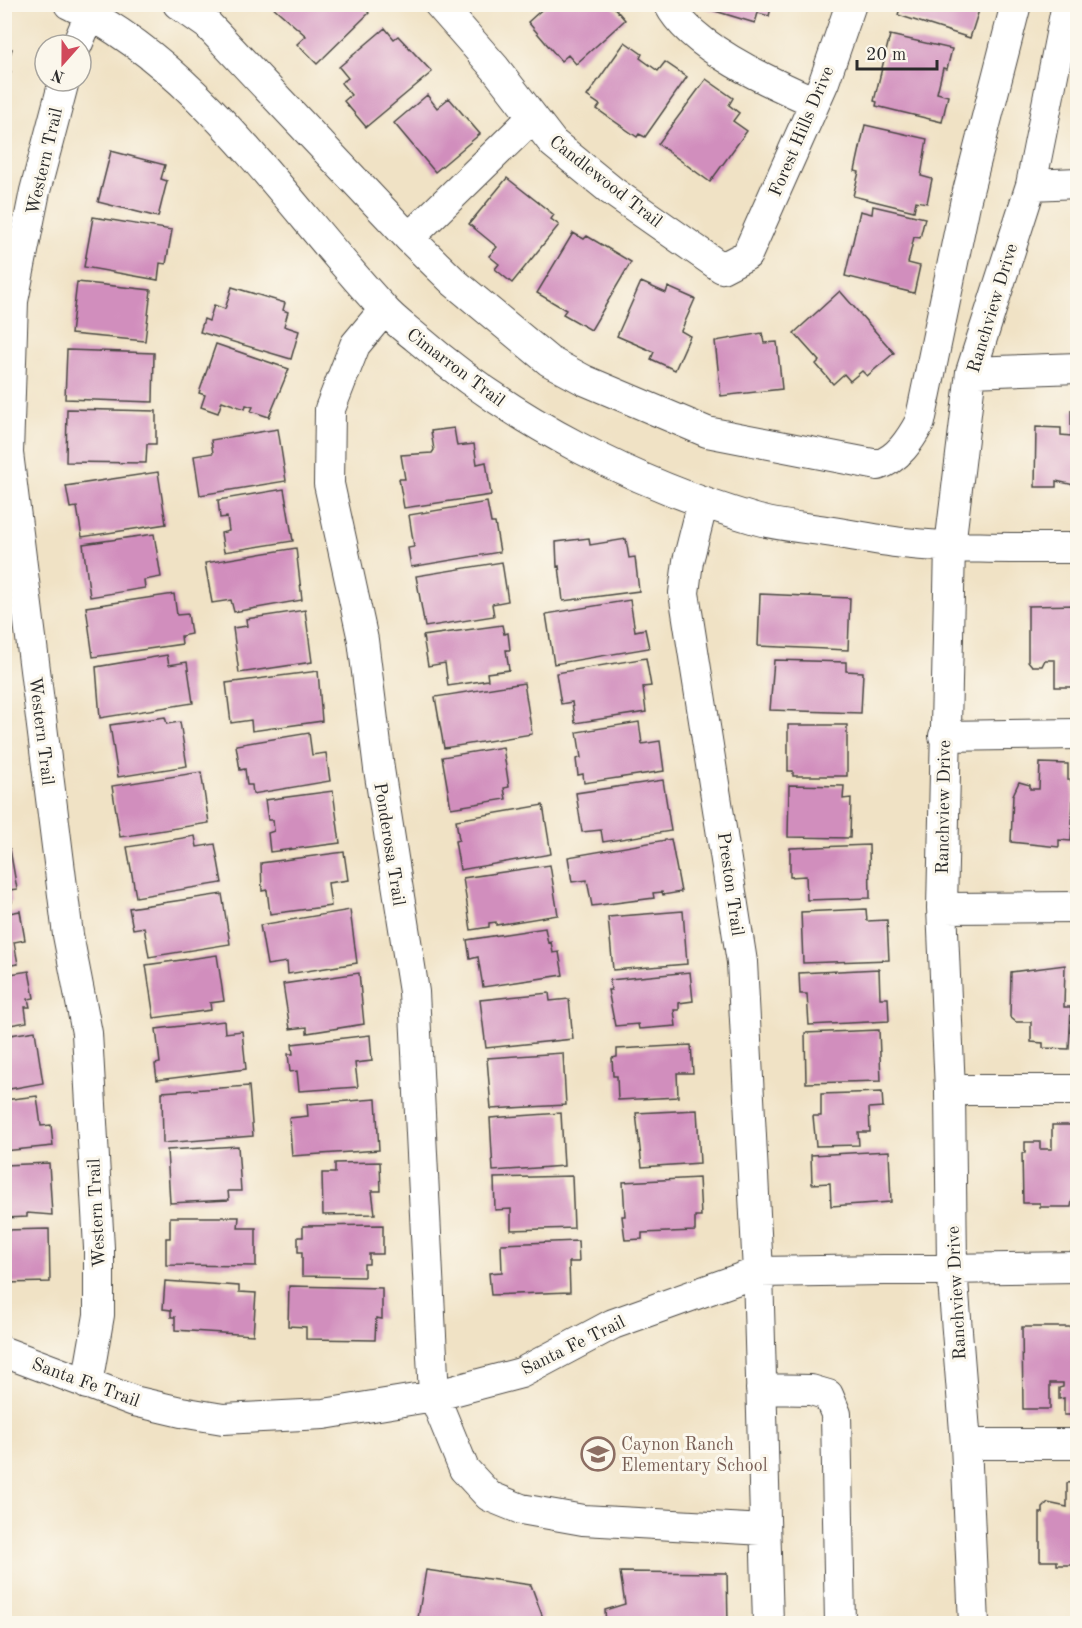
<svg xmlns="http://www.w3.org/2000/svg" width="1082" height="1628" font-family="'Old Standard TT',serif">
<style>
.building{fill:#d18ebd}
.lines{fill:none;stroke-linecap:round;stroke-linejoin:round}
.minor-casing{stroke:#494642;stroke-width:32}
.minor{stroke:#fff;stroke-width:30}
.labels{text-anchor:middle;stroke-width:6;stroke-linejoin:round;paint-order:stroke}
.street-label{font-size:18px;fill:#2b2b2b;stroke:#fbf7ec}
.education-label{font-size:18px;fill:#785e54;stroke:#fbf7ec;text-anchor:start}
</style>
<rect width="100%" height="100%" fill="#fbf7ec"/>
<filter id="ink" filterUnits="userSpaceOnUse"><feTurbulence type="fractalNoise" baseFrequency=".0167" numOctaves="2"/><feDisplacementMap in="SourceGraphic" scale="12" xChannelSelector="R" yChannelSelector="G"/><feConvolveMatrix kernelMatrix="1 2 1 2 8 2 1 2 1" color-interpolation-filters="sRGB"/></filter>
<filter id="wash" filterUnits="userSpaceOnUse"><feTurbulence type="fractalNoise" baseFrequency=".008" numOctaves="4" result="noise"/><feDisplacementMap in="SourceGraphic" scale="24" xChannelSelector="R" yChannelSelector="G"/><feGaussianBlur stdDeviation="1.35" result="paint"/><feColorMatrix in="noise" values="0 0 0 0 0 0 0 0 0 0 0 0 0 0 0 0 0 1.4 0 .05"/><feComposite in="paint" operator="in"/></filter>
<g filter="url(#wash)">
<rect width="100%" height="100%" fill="#f0e2c5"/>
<g id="blocks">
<!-- building -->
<path class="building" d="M274,4h87l8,9 -52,51 -20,-20 9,-8 -34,-30z
M548,4h63l14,16 -49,44 -8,-9 -7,6 -33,-39z
M772,4l-3,12 -11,-3 -3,10 -60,-18z
M901,4h80l-11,34 -72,-23z
M385,28l9,11 4,-3 34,36 -66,55 -22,-26 7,-6 -10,-12 7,-5 -9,-11z
M890,35l62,14 -5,20 -4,-1 -6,25 11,3 -6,26 -66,-16 1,-4 -3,-1z
M625,42l17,12 -2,4 18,13 7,-9 22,15 -42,60 -6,-3 -2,3 -40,-28 3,-4 -13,-9z
M4,46l8,3 -7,21 6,2 -6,16z
M706,79l27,19 -4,7 10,8 -6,8 14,10 -37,51 -52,-38z
M427,95l10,13 12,-10 31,36 -45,38 -41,-49z
M865,125l62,14 -6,37 11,3 -5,24 -11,-2 -2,10 -61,-15 6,-24 -4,-1z
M111,151l54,14 -4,14 6,2 -9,36 -60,-15z
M507,178l47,37 -3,4 8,6 -47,58 -17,-14 4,-5 -10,-8 8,-9 -28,-23z
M873,206l52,12 -5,20 -6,-1 -6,26 12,3 -6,27 -69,-17 15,-65 12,3z
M93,217l79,13 -6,34 -6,-1 -2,17 -74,-13z
M573,233l11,6 3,-3 44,26 -40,68 -28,-16 3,-4 -29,-17z
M77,282l74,8 -6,51 -74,-7z
M641,282l25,11 2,-6 27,12 -14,32 9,5 -15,34 -24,-11 3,-7 -37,-16z
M232,287l53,16 -2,7 5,2 -4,14 15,5 -8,28 -91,-27 4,-13 5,2 5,-16 11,4z
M840,291l54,62 -27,23 -5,-5 -12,10 -6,-7 -11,10 -17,-20 3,-3 -25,-28z
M762,333l2,10 13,-1 5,47 -61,7 -6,-55z
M216,344l73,25 -20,48 -18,-6 2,-4 -7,-2 -1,4 -23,-8 -4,12 -17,-6 4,-12 -6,-2z
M67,350l87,3 -1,49 -88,-3z
M67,409l89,2v33h-9l-1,19 -80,-1z
M1071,410h7v70l-4,5 -18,-4v6h-21l1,-60 25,1v7l10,1z
M454,428l3,18 17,-2 3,20 9,-2 5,33 -87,13 -5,-29h6l-4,-24 31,-2 2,-3 -3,-19z
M278,429l8,52 -86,14 -6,-39 19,-3 -2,-13z
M158,472l8,52 -84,13 -5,-30 -7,1 -4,-22z
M284,489l9,52 -69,11 -3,-19 8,-2 -2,-14 -7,1 -2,-18z
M487,502l4,21h4l5,29 -89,15 -3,-19 6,-1 -5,-32z
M154,534l7,43 -17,3 1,8 -55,9 -7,-53z
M589,538l1,7 36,-6 3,19 6,-1 4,34 -76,10 -4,-35 -2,1 -1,-25z
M296,548l6,52 -68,12 -3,-12 -19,3 -7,-40z
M502,562l6,39 -16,3 2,12 -69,11 -9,-51z
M174,594l3,21 11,-1 3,20 -10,2 1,8 -89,13 -7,-50z
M760,594l90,4 -2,52 -90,-4z
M630,600l5,31 10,-2 4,19 -95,16 -8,-50z
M1078,605v82h-23v-27h-10l-3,6h-10l-4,-5v-55z
M305,610l7,52 -73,11 -6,-45 14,-2 -1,-7z
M502,625l2,9 4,-1 2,17h-4l3,20 -22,3 1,7 -40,6 -3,-23 -17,3 -5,-30z
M167,655l2,10 18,-3 6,41 -93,15 -4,-51z
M646,658l5,28 -8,1 3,25 -71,11 -3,-21 -11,2 -5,-31z
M774,660l72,2v9l17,1 -2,41 -91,-3z
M318,671l4,50 -70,10 -1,-11 -20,3 -5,-40z
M524,683l8,51 -88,14 -9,-51z
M165,717l2,7 13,-2 7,44 -69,11 -8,-52z
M639,722l3,22 18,-3 4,30 -80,12 -1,-9 -5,1 -2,-16 5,-1 -4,-26z
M788,725h59v51h-54v-5h-5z
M309,733l3,22 14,-2 4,28 -77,13 -1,-9h-5l-2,-16 -5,1 -4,-25z
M503,747l6,40 -5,1 2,11 -55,9 -9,-51z
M1040,763l28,1v16l6,1 -3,60 -12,-1v7l-48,-5 2,-47 6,-13 11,3v4h9z
M201,772l8,51 -89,14 -8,-51z
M663,780l8,51 -68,11 -2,-12 -19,2 -6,-39z
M789,785l55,1 -1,13 8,-1 -1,40 -62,-1z
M333,791l7,52 -70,9 -2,-19 6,-2 -1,-11h-5l-3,-20z
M543,805l8,49 -91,16 -5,-29 4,-1 -3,-20z
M195,836l2,11 18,-3 7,39 -86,14 -9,-50z
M671,839l10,53 -18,3 -1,-3 -9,1 1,5 -62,8 -5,-26 -15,2 -4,-25z
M869,845l1,53 -63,2 -1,-24 -16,1v-29z
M10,849l7,40 -7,1 2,12 -8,1v-53z
M344,852l4,28 -20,3 3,23 -61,8 -3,-24 -5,1 -1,-28z
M550,865l8,50 -62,10v-3l-7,1v4l-18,3 -8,-52z
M222,894l8,50 -81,13 -5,-30 -11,2 -4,-21z
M866,909l1,12 20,-1 2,40 -86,3 -2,-51z
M350,910l7,53 -69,11 -1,-12 -20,3 -7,-40z
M20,911l5,29 -11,2 4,22 -14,2v-52z
M683,911l4,53 -74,6 -5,-53z
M545,928l3,15 3,-1 2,11 6,-1 4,23 -80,12 -5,-30 -8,2 -3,-19z
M217,955l7,46 -14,2 1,7 -57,8 -8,-53z
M1065,965l-1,42h7l-2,42 -26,-1v-5l-12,-1v-20h-15l-6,-5 1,-45z
M879,969l1,29h8l1,23 -80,4 -2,-31h-7l-1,-21z
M29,971l5,27 -6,1 2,8h-5l2,15 -23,4v-51z
M690,972l3,29 -14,2v7h-5l2,16 -37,3 -1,-5 -23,2 -7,-36h3l-1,-10z
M359,973l5,51 -57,9v-6l-17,2 -7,-45z
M549,993l1,8 19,-2 4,40 -87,9 -6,-48z
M224,1021l1,12 17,-2 4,38 -89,11 -2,-16 5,-1 -4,-34z
M879,1030l2,51 -75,2 -1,-50z
M35,1031l8,52 -39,7v-54z
M370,1035l2,26 -17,2 3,24 -59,4 -2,-20 -7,1 -2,-18h5l-1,-10z
M691,1045l2,28h-16l1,24 -60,3 -1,-24h-4l-1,-18 5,-1v-8z
M563,1053l3,52 -75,4 -4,-51z
M249,1086l4,50 -90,7 -1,-51z
M882,1092l1,15 -14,1 1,24h-12l1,13 -43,1 -3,-30h8v-22z
M37,1096l4,30 10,-1 2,21 -49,5v-51z
M376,1099l3,51 -87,6 -3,-38 19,-2 -1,-12z
M697,1110l3,53 -58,4 -6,-54z
M561,1113l3,53 -71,5 -3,-53z
M1052,1125h26v76h-6l-1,6h-31v-4h-17l-1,-50h3v-11h15v7h12z
M238,1146l3,45h-13l1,9 -59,3 -3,-53z
M889,1151l2,51 -60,4 -1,-23 -18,1 -1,-29z
M380,1162l1,29h-9l3,23 -52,1 -1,-42h13v-10z
M49,1163l3,52 -25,-2v4l-23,1v-53z
M572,1176l2,52 -63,2v-21l-16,1 -1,-32z
M699,1178l2,38h-6v15l-53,2v6l-17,1 -3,-24h3l-2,-34z
M170,1217h69l-1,11h18v38l-90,-1v-27h4z
M383,1225v29h-14v10h-5v13l-62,-1v-24h-4v-15h5v-11z
M49,1229l1,53 -46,1v-53z
M578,1241l1,21h-10l1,30 -79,3 -2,-22 13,-1 -1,-28z
M165,1281l74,5v6l17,1 -3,42 -78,-5v-13h-4v-7l-8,-1z
M289,1286l93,2v31l-6,-1 -1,22 -69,-1v-12l-18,-1z
M1022,1327h56v88h-14v-17l-5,1v-11l4,-1v-4h-13v26h-27z
M1078,1482v83h-21v-4h-17v-48h3v-5l5,-5 19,4v-24z
M426,1570l105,15 11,30 -2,9h-123z
M620,1572l107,1 1,51h-122l-1,-14 20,-6z"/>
</g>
</g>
<g filter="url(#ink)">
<use href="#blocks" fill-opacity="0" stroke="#494642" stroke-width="1.5"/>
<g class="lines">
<!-- minor casing -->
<g class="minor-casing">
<path id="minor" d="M69,4c129,60 218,201 313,303 10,12 24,22 36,32 93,81 219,146 337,180 23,7 48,8 71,12 26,4 52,9 77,12 58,6 117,5 175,5
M178,4l30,21 201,213 46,45 94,78 35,19 123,52 171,33c20,-6 32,-25 42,-43l46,-223 50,-195
M439,4l56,64 58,75 59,48 110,77 25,-13 77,-173 27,-78
M669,4c21,43 104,80 146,98
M77,45l13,-31
M64,81l-29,110 -22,110 -5,152 60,482 19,98 12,215v67l-12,69
M1031,185l47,-2
M409,238l124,-121
M384,310l-29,35 -25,64 -1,75 34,156 16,129 35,223 20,404 30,73 25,27 32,13 62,11 182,10
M971,372l107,-4
M703,502l-15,59 -4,32 58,369 16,310 10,352
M944,736l134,-2
M942,908l136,-1
M950,1090h128
M4,1352l130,49 47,11 42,7 101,-5 110,-18 87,-23 92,-49 145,-52 320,-5
M761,1389l50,1 17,5 8,19 4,210
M966,1444h112
M974,1624l-8,-180 -14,-176 -2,-178 -8,-182 8,-362 21,-174 60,-187 36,-181"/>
</g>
<!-- minor -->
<use href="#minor" class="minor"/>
</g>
</g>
<!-- icons -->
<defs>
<g id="school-ring" transform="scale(1.725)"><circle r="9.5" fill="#fbf7ec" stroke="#8d6e63" stroke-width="1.5"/><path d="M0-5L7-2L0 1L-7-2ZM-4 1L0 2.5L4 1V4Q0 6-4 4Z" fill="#8d6e63"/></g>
</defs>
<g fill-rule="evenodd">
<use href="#school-ring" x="598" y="1454"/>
</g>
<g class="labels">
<!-- street labels -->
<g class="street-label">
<text transform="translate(801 131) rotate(-67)" y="6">Forest Hills Drive</text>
<text transform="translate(44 161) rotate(-77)" y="6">Western Trail</text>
<text transform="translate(606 181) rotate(38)" y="6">Candlewood Trail</text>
<text transform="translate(992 308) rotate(-73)" y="6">Ranchview Drive</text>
<text transform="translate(456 367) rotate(37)" y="6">Cimarron Trail</text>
<text transform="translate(42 731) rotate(83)" y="6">Western Trail</text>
<text transform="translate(943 807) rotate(-89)" y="6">Ranchview Drive</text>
<text transform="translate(390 844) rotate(81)" y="6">Ponderosa Trail</text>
<text transform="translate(731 884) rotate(82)" y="6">Preston Trail</text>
<text transform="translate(96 1213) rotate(-93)" y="6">Western Trail</text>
<text transform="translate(956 1293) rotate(-93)" y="6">Ranchview Drive</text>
<text transform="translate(573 1345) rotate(-26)" y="6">Santa Fe Trail</text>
<text transform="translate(86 1382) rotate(20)" y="6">Santa Fe Trail</text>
</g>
<!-- education labels -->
<g class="education-label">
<text x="621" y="1450">Caynon Ranch<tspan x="621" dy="21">Elementary School</tspan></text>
</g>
</g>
<!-- margin -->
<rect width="1082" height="1628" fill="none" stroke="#fbf7ec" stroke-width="24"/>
<!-- north arrow -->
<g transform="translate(63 63) rotate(201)"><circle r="28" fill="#fbf7ec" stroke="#a8a59f" stroke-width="1.5"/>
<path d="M0-4.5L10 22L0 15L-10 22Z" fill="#d1495b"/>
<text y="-9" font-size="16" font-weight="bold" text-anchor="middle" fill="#2b2b2b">N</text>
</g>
<!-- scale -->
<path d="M857 60v9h80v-9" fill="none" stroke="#2b2b2b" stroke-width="3"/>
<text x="866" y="60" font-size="18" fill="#2b2b2b" stroke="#fbf7ec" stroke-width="4.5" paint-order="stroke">20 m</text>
</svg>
